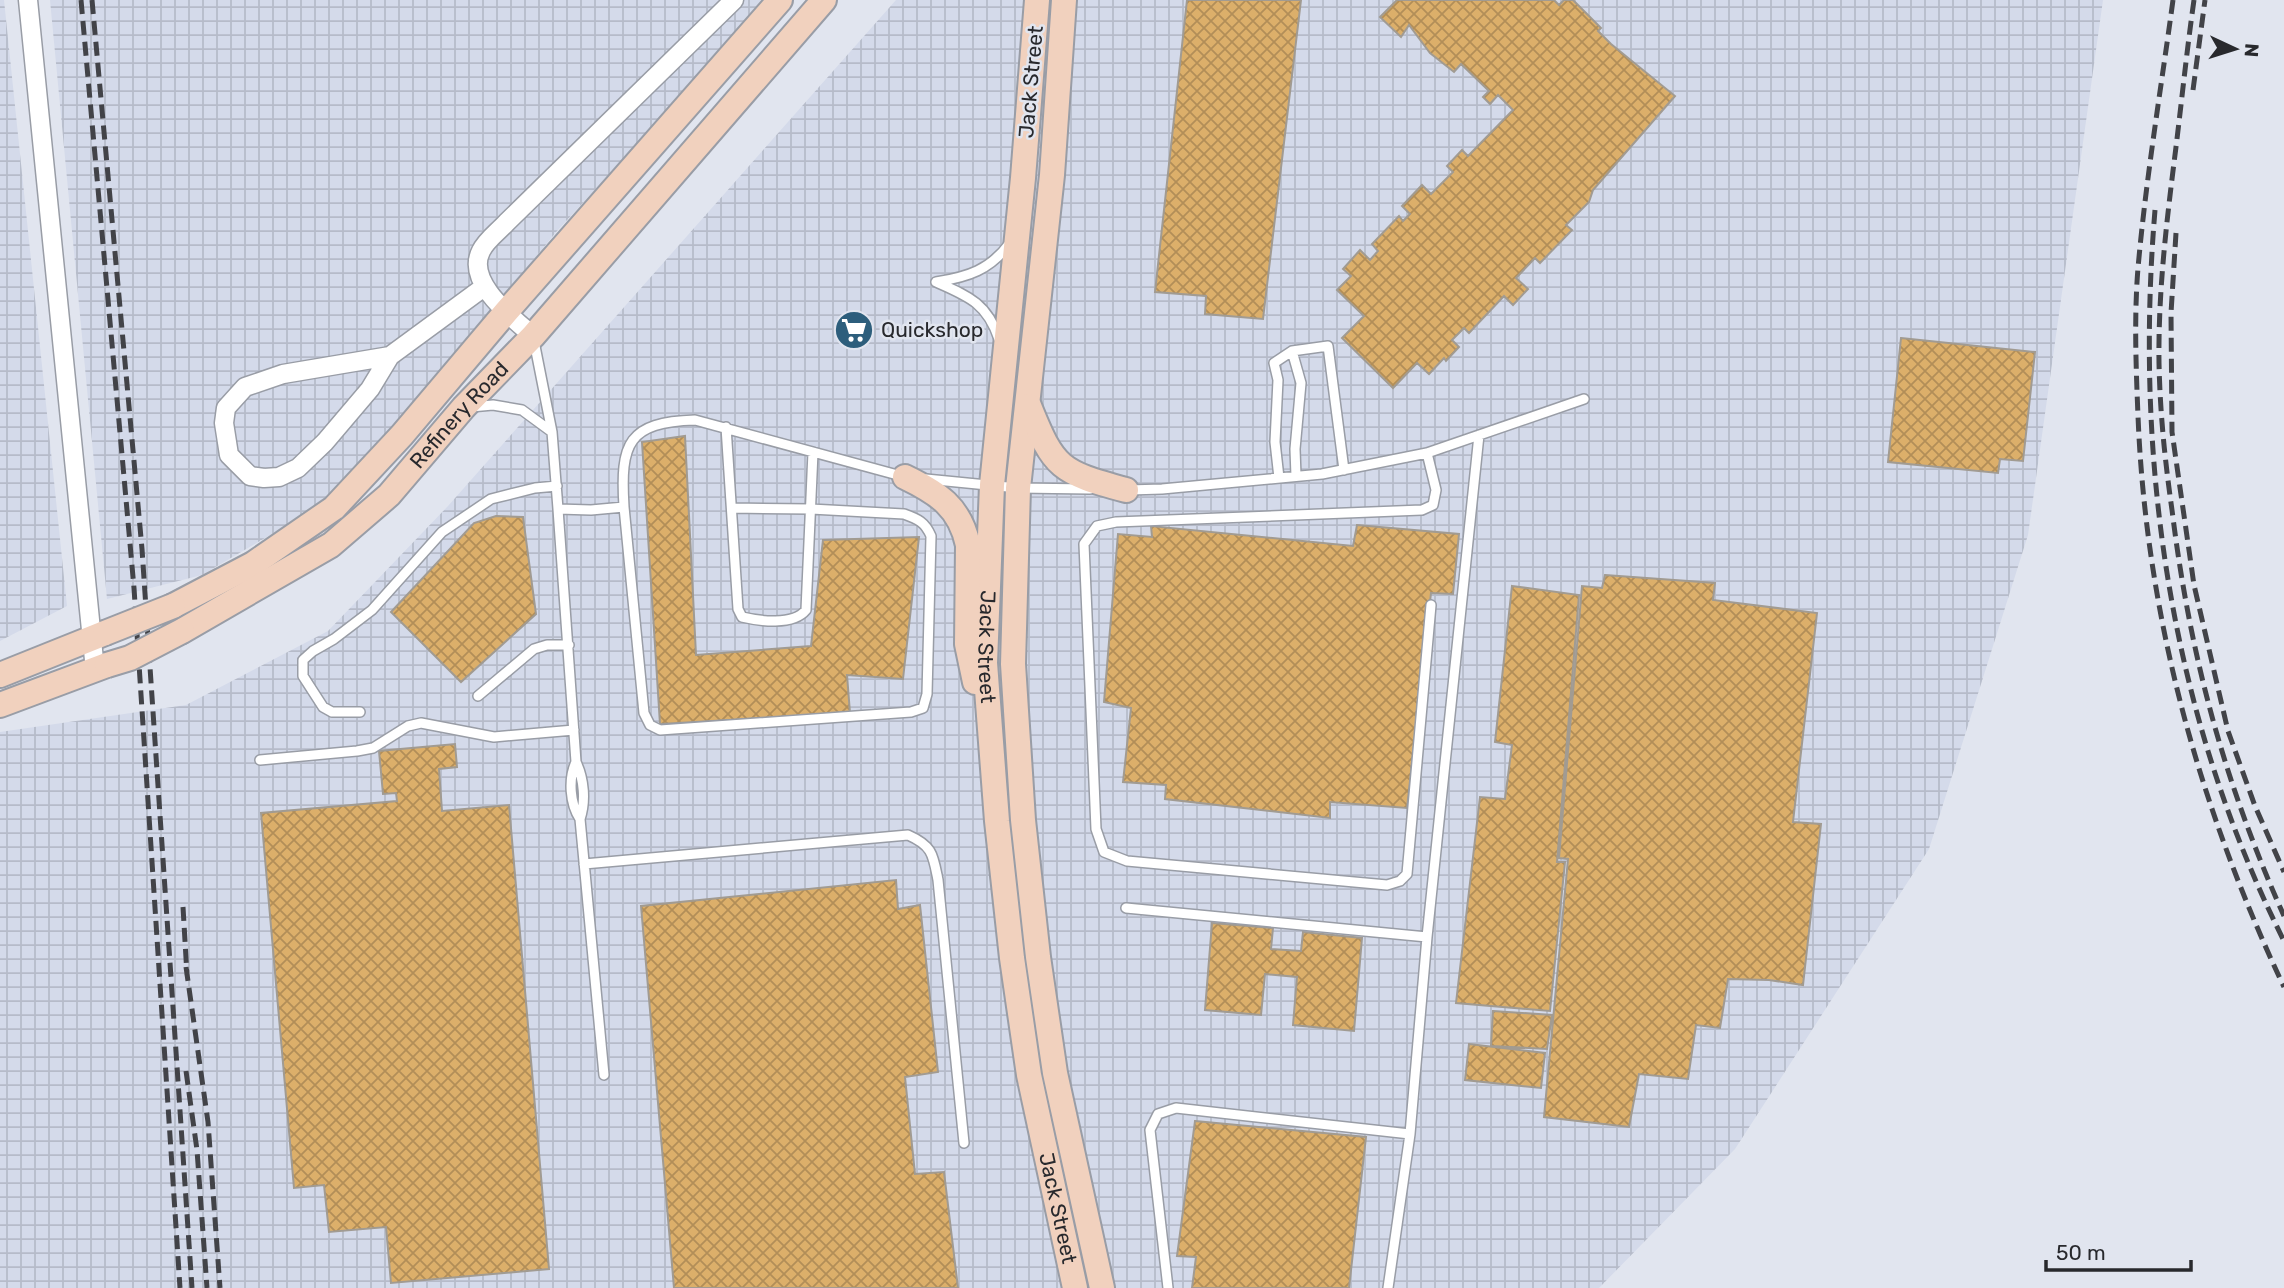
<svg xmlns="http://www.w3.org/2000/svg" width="2284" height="1288" font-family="Rubik,sans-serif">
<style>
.industrial{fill:url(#industrial-grid)}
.building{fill:url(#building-cross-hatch);stroke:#a19b92;stroke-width:2}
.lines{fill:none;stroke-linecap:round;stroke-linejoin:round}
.lane-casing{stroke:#999da6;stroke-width:12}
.street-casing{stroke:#999da6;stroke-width:21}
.secondary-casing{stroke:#999da6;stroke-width:28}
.lane{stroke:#fff;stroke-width:9}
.street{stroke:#fff;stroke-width:18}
.secondary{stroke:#f1d1be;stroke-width:24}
.rail{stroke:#424348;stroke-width:5;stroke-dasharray:14 7;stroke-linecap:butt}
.secondary-bridge-casing{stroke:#999da6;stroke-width:28;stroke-linecap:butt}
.secondary-bridge{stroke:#f1d1be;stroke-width:24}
.labels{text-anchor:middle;stroke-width:5;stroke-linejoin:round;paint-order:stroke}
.street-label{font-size:21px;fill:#28292d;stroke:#e1e5ef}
.poi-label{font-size:21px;fill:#28292d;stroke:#e1e5ef;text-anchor:start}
</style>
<defs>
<pattern id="industrial-grid" width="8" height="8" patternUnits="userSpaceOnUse" patternTransform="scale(1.75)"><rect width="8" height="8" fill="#d4daea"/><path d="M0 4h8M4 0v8" fill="none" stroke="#b6bbc9"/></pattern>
<pattern id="building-cross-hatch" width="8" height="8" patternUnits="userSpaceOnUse" patternTransform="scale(1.75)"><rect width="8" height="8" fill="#dcaf6a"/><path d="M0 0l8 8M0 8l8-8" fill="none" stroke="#b28e58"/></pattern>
</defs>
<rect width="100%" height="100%" fill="#e1e5ef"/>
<!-- industrial -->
<path class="industrial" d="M0,0h4l63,606 -67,35z
M50,0h719l-212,231 -212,260 -143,84 -95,24z
M896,0h1207l-75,535 -99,314 -194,300 -136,139h-1599v-556l186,-27 142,-74 120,-125z"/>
<!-- building -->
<path class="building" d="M1187,0h114l-38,319 -58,-5 1,-18 -51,-4z
M1397,0h157l5,5 5,-5h9l28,28 -3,3 13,13 64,52 -82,94 -4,12 -23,23 6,5 -32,33 -5,-5 -19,20 12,11 -15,16 -9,-9 -35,37 -5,-5 -12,12 7,7 -13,14 -2,-3 -15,16 -12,-11 -24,25 -51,-50 22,-22 -27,-26 14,-14 -8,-7 17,-19 10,10 8,-9 -6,-7 27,-28 4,5 7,-7 -8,-8 20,-21 9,9 22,-22 -6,-6 15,-16 6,6 45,-46 -15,-15 -8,9 -7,-7 6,-6 -28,-27 -7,8 -24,-19 -21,-28 -8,12 -21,-20z
M1901,338l134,14 -12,109 -23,-2 -2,14 -110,-11z
M685,436l11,219 115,-9 12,-106 96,-3 -16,142 -56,-4 3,38 -190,11 -18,-282z
M496,516l27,1 13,97 -75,68 -70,-70 83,-89z
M1357,525l102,9 -6,60 -22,-1 -24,215 -77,-6v16l-165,-19 1,-14 -43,-3 8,-74 -27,-6 14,-168 34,3 -1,-11 202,20z
M1605,575l110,8 -2,17 104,13 -24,209 28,2 -18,161 -34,-5 -41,-1 -8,49 -24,-3 -8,54 -49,-5 -10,53 -85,-10 24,-258 -9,-1 23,-272 20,2z
M1512,586l67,9 -22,267h8l-15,149 -94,-8 24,-206 25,2 7,-54 -17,-3z
M455,744l2,23 -18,2 3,42 67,-6 40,464 -158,14 -5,-56 -57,5 -5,-47 -30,3 -33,-375 136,-12 -1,-8 -13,1 -4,-43z
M896,880l2,29 22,-4 18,167 -33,5 10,97 29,-2 14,116h-284l-33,-382z
M1212,923l61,5 -2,21 30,2 2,-19 59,6 -8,93 -61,-6 4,-48 -32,-3 -4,41 -56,-5z
M1493,1011l59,4 -5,34 -56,-3z
M1469,1044l76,9 -4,35 -76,-8z
M1195,1121l171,16 -17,151h-157l4,-31 -19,-1z"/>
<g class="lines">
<!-- lane casing -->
<g class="lane-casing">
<path id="lane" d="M999,339c-12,-36 -31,-43 -63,-57 32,-5 54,-12 74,-39
M534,341l18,91 6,77 33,1 33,-3
M1292,351l9,32 -6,66 1,27
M471,407l22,-2 29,5 30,22
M726,427l12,182 4,8c17,4 51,9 64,-7l7,-158
M1427,453l9,37 -3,15 -11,5 -306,12 -19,4 -13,18 12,285 8,23 23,9 260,24 13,-4 7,-7 24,-269
M1279,478l-4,-36 3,-62 -4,-17 18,-12 36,-5 16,124
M926,479l92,9 72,1
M1129,490l33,-1 160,-15 105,-21 157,-54
M732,508l79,1 93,5c14,5 21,8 27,22l-4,158 -4,14 -12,4 -251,18 -10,-5 -6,-12 -20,-206c-4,-64 4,-85 71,-87l210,57
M558,509l18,253c8,17 10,39 4,57l24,256
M478,696l56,-47 13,-4h22
M360,712h-28l-9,-5 -20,-31v-16l10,-9 21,-12 38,-29 70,-78 49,-33 44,-11 22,-2
M260,760l97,-9 16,-3 35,-22 13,-3 73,14 80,-7
M576,762c-8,17 -6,42 4,57
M584,864l324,-29c25,11 25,20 30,45l26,263
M1126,908l301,29
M1168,1288l-18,-158 8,-16 18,-6 234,26
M1388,1288l22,-154 17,-197 52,-502"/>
</g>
<!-- street casing -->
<g class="street-casing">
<path id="street" d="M28,0l67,670
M533,336c-20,-18 -68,-54 -52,-85 5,-11 18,-20 26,-29l227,-222
M390,356l-107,18 -38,13 -19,21 -2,15 5,32 21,21 14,2 15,-1 19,-9 27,-26 45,-53 20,-33 94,-69"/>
</g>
<!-- secondary casing -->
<g class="secondary-casing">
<g id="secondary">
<path id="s1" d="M1037,0l-14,178 -31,307 -7,178 12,158 15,137 17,117 46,213"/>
<path d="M1064,0l-12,175 -34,313 -5,176 10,156 15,137 17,116 47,215"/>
<path d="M1029,406c25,63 31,66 97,84"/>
<path d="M905,477c33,16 55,30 63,68l-1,99 8,38"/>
<path d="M173,606l80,-42 81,-56 68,-73 104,-123 274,-312"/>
<path id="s2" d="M182,631l149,-86 58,-50 75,-88 69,-71 291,-336"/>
<path d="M0,675l105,-42"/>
<path d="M0,705l107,-40"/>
</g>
</g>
<!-- lane -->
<use href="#lane" class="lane"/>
<!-- street -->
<use href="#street" class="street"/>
<!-- secondary -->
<use href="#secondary" class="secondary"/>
<!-- rail -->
<path class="rail" d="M81,0l53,588 46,700
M92,0l50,549 50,739
M2173,0c-12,89 -27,178 -35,268 -4,49 -2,99 0,148 8,200 61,391 146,571
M2194,0c-7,49 -12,98 -18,147 -9,71 -18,144 -17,216 1,50 6,98 13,147 18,146 52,272 112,406
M2193,90l12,-90
M2155,210c-21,251 15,504 129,731
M2176,233l-5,80 1,119 22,153 34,146 27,75 29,66
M183,907l4,68
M186,967l22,155 12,166
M186,1071l11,79 10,138"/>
<!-- secondary-bridge casing -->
<g class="secondary-bridge-casing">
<path id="secondary-bridge" d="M105,633l68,-27
M107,665l23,-7 52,-27"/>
</g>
<!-- secondary-bridge -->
<use href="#secondary-bridge" class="secondary-bridge"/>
</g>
<!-- icons -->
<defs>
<g id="supermarket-disc" transform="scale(2.0125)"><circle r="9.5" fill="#2d5e7c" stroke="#e1e5ef"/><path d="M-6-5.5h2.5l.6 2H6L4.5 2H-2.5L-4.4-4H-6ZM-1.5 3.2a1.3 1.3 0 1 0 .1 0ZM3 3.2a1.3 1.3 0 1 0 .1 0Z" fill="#fff"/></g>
</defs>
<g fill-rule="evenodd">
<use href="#supermarket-disc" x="854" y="330"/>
</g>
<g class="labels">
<!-- street labels -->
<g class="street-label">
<text transform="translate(1031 82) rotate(-85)" y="7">Jack Street</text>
<text dy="7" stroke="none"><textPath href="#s2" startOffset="355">Refinery Road</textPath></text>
<text dy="7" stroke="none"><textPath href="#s1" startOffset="649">Jack Street</textPath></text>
<text dy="7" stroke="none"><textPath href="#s1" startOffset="1216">Jack Street</textPath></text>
</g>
<!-- poi labels -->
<g class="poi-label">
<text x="881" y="337">Quickshop</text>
</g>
</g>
<!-- north arrow -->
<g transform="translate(2235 49) rotate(94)" stroke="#e1e5ef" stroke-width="5" paint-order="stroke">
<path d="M0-5L12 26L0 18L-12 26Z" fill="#28292d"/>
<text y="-10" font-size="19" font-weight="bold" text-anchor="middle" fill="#28292d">N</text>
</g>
<!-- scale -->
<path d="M2046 1260v10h145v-10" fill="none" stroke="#28292d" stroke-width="3.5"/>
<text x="2056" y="1260" font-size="21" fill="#28292d" stroke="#e1e5ef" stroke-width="5" paint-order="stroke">50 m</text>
</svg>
